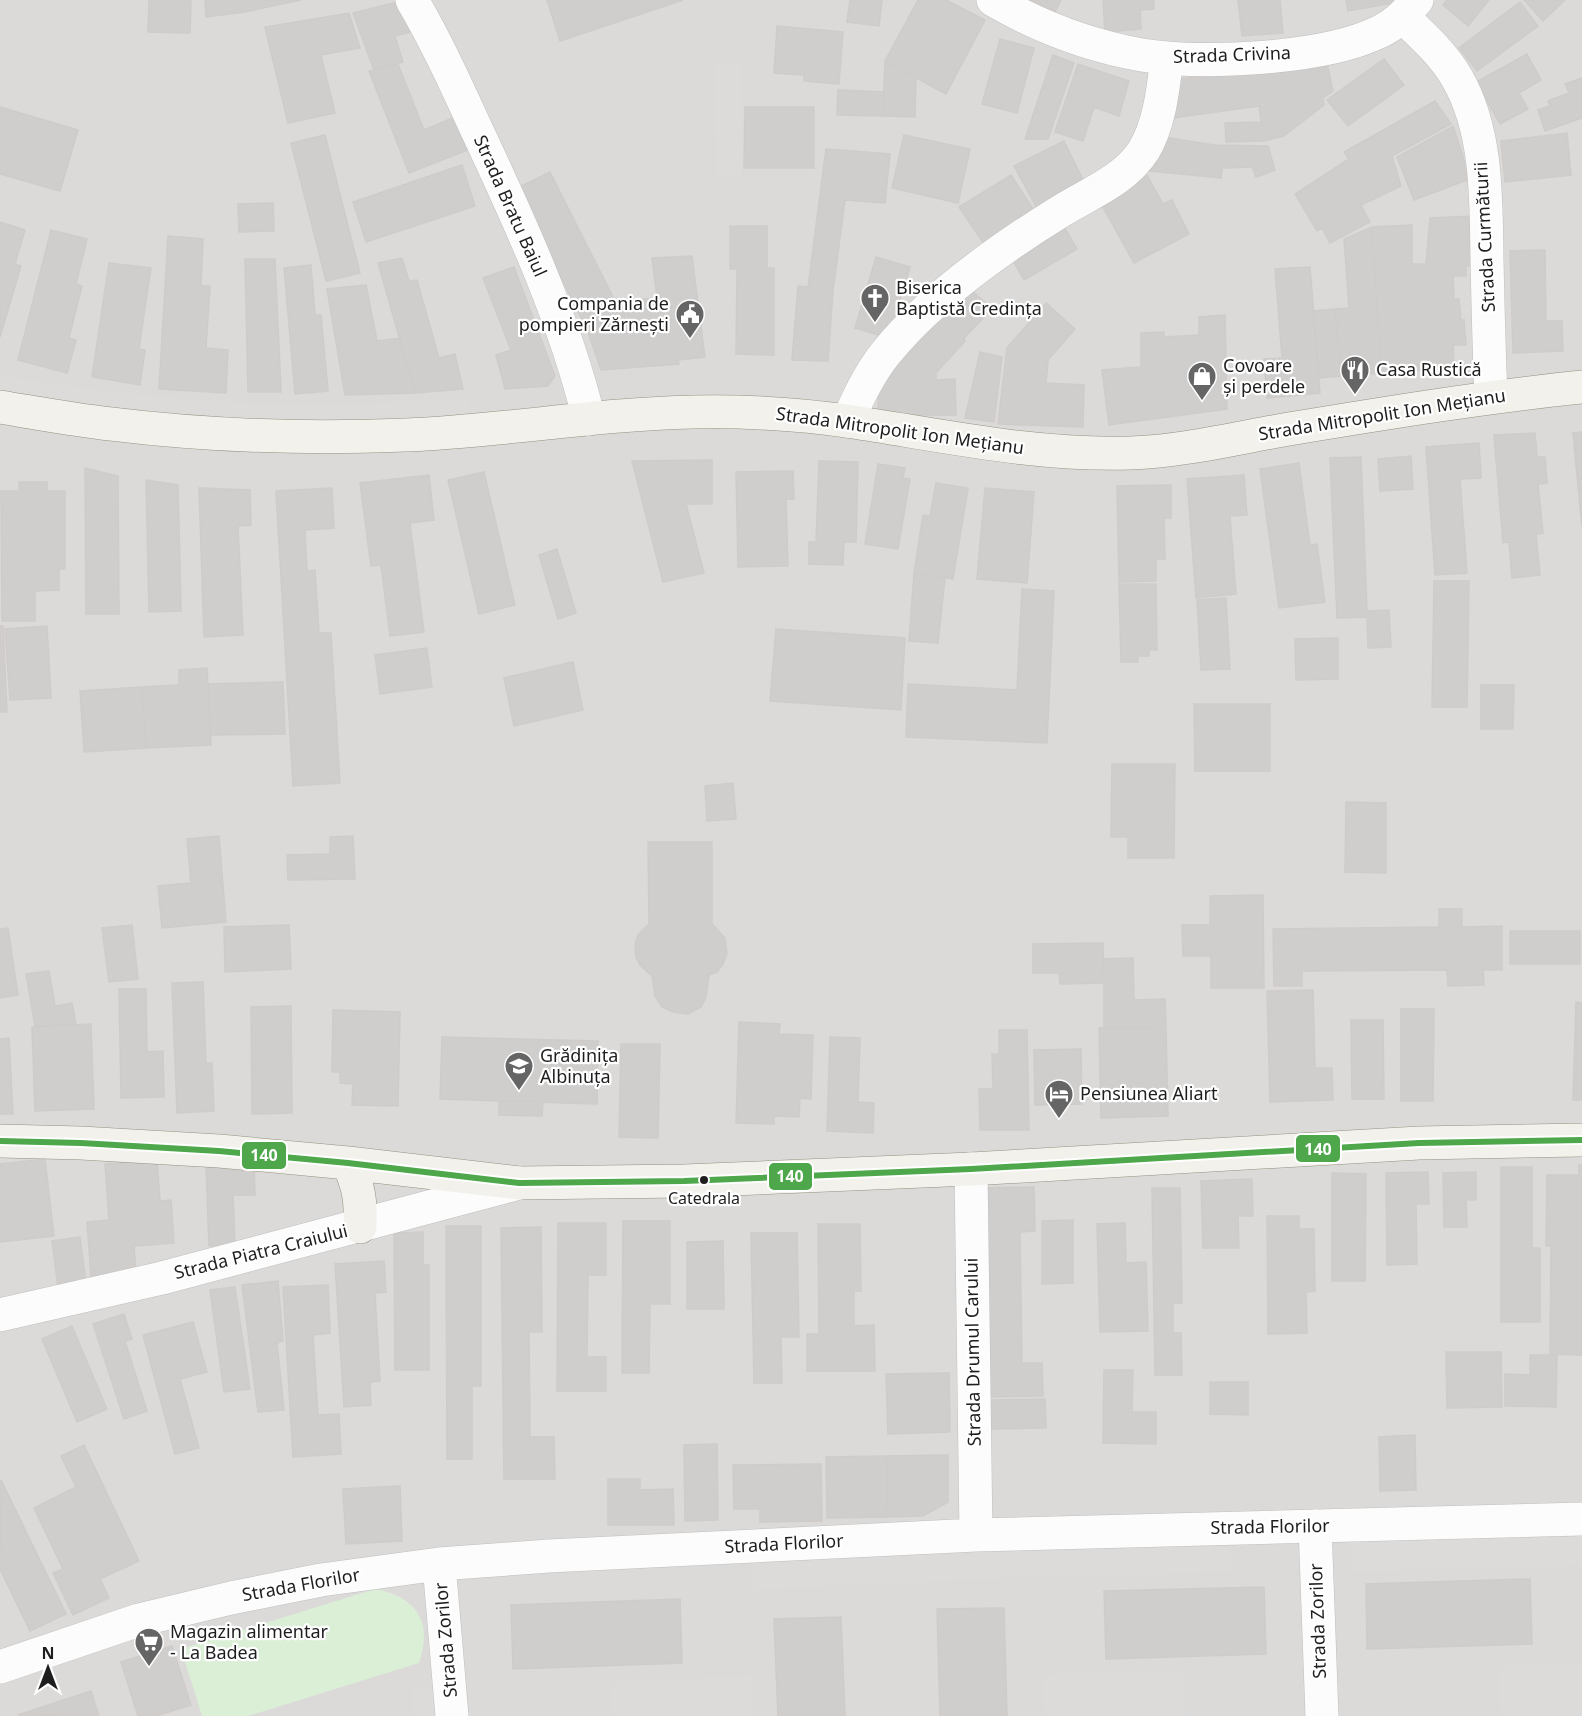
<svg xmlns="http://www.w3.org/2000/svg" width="1582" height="1716" font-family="'Noto Sans',sans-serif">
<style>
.residential{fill:#dbdad9}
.park{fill:#dbeed6}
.parking{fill:#dcdbda}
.building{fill:#d0cecd;stroke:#cfcbc9;stroke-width:1.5}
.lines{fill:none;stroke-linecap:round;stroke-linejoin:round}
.street-casing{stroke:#bfbfbe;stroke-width:34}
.secondary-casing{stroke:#949282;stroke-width:34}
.street{stroke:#fcfcfc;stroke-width:33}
.secondary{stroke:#f2f1eb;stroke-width:33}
.bus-1-casing{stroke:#fff;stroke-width:10}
.bus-1{stroke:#4ea74b;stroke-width:6}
.bus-dot{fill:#1e1e1e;stroke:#fff;stroke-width:2}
.labels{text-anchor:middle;stroke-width:4.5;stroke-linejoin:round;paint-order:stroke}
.bus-label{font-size:16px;fill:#1e1e1e;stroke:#fff}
.street-label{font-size:18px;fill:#1e1e1e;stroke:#fff}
.poi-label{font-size:18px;fill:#1e1e1e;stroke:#fff;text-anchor:start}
.line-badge{stroke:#fff;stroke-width:2}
.badge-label{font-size:16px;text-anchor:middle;font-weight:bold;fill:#fff}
</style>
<rect width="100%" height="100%" fill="#eceae8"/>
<!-- residential -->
<path class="residential" d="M0,0h1582v1716h-1582z"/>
<!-- park -->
<path class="park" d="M375,1589c42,8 58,33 44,74l-171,53h-46l-21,-67z"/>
<!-- parking -->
<path class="parking" d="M741,62l1,112h-26l-2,-111z
M0,376l114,16 126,11 113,2 115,-7 3,26 -229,3 -242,-30z
M1582,1534v31l-231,7 -1,-32z
M1231,1538l1,34 -251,7 -228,11 -2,-34z
M1582,1663v53h-82l-2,-50z
M1183,1670l2,46h-141l-2,-41z
M752,1675l2,41h-142l-2,-34z
M443,1688l2,28h-32l-1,-26z"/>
<!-- building -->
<path class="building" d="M149,0h42l-1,33 -42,-1z
M205,0h96l-56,12 -39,5z
M547,0h136l-123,41z
M850,0h32l-3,26 -32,-4z
M918,0h28l39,20 -39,74 -61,-33z
M1029,0h32l-6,12z
M1103,0h51v9l-14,1 1,19 -36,3z
M1238,0h42l3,33 -41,3z
M1346,0h47l1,3 -46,8z
M1447,0h42l-21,26 -25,-21z
M1524,0h41l-22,21z
M402,1l12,30 -19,5 8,26 -29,8 -21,-57z
M1520,2l18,24 -61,45 -18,-23z
M349,13l11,35 -39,7 14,58 -47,10 -23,-96z
M777,26l66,6 -4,52 -35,-3v-6l-30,-2z
M1000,39l34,9 -17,65 -35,-9z
M1527,54l14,26 -22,13 9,16 -28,15 -24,-42z
M1053,55l21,8 -26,76h-23z
M1384,59l20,26 -56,41 -21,-26z
M885,61l31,17 -1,39 -32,-1z
M398,64l26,66 33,-14 13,33 -61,24 -40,-102z
M1078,64l51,17 -10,35 -25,-9 -11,34 -28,-9z
M1327,64l6,27 -10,7 1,7 -40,31 -21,5 -37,1 -1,-19 36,-1 -2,-16 -94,13 5,-39z
M1582,78v40l-37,13 -7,-21 12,-4 -2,-5 21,-8 -4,-9z
M838,90l46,2 -1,24 -46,-1z
M1435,101l16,23 -59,32 9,30 -40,19 9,17 -40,21 -8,-15 -5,3 -22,-37 54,-35 -5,-7z
M0,107l78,23 -18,61 -60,-17z
M745,107h69v61h-70z
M1453,126l10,30 4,24 -53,20 -17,-43z
M1567,133l4,42 -66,7 -4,-41z
M325,135l35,138 -34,8 -35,-138z
M904,135l66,14 -12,54 -66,-15z
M1163,137l51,8 54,1 7,24 -19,7 -4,-10 -30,1 -1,10 -71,-7z
M1064,141l21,43 -48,24 -23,-42z
M826,149l64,5 -5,49 -40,-3 -12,91 -5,70 -36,-1 6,-74 10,1z
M462,165l13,41 -109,36 -13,-40z
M550,172l65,129 42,-3 -5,-40 40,-2 13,101 -27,3 1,4 -78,6 -13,-38 -71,-144z
M1011,175l26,40 -51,32 -27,-40z
M1147,175l16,29 9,-4 17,34 -55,29 -35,-63z
M273,203l1,28 -35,1 -1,-28z
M1473,216l-2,50h-5v10h-13l1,23h5l2,21h3l2,25h-13l1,23 -73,5 -9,-146 40,-2v39h14l4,-46z
M0,222l25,8 -10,34 6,2 -21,71z
M1063,225l14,24 -53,31 -14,-25z
M730,226h37v42h7v87l-38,-1 1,-85h-7z
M1372,227l9,146 -40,3 -6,-67 14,-1 -5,-69z
M51,230l36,9 -11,45 6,2 -13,52 7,2 -9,33 -49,-13z
M168,236l35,3 -2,47h9l-4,62 22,2 -2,43 -67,-4z
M1545,250l1,71h16l1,30 -50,2 -3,-102z
M876,257l34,10 -21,71 -34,-10z
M402,258l7,23 8,-1 22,78 16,-4 8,35 -48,4 -37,-130z
M245,259h30l6,133h-33z
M109,263l42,5 -12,81 6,1 -5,35 -48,-8z
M311,265l4,50h6l7,76 -33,3 -11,-126z
M514,267l41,109 -7,10 -43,3 -9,-34 15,-5 -28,-72z
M1310,267l10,126 -53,5 -3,-39 18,-1 -7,-89z
M366,285l11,56 23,-3 15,55 -70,2 -18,-106z
M968,287l24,22 -28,29 1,3 -29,32v7l19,-1 1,36h-78l1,-35z
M1046,303l29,26 -27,31 -2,23 38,2 -1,42 -85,-3 9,-76z
M1335,309l6,67 -22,2 -6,-67z
M1225,315l2,94 -118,16 -7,-55 39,-3v-34l23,-1v5l35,-2v-18z
M980,352l22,5 -8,65 -29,-4z
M1582,432v95l-9,-94z
M1535,433l2,24h8l2,26 -9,1 5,49 -7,1 4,41 -28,3 -3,-36 -6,1 -9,-108z
M1479,443l2,35 -21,1 7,94 -32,2 -9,-128z
M1411,456l2,33 -33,2 -2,-32z
M1361,457l6,154 22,-1 2,37 -23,1 -1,-31 -30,1 -7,-160z
M712,460v44h-26l18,69 -41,9 -31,-121z
M819,461l39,1 -2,80h-12l-1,23 -34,-1v-22h7z
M1299,463l11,82 7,-1 8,58 -46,6 -19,-139z
M878,464l27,4 -2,10 7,1 -12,70 -33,-5z
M85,468l33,8 1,138h-33z
M793,471l1,28h-8l2,67 -50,1 -2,-95z
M484,472l31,133 -36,9 -31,-134z
M429,475l5,45 -24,3 14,109 -34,4 -9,-71 -10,1 -11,-83z
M1244,475l3,40 -17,1 6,78 -40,4 -9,-119z
M146,480l32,5 3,126 -32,1z
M19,482h28v9h18v78h-6v21l-24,1v30h-33l-1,-130h18z
M936,483l32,5 -15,91 -39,-6 9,-58 7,1z
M1171,485v33h-7l1,41h-9v22l-37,1 -2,-96z
M199,488l51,2 1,35 -13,1 5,109 -39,2z
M332,488l2,40 -29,2 2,41 8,-1 4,63h12l9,150 -47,3 -17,-295z
M985,488l49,4 -7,91 -50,-4z
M557,549l19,64 -18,6 -19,-64z
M914,573l31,5 -7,65 -29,-2z
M1434,581h35l-2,126h-35z
M1119,584h37l1,66h-8v6h-11v6h-17z
M1022,589l32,2 -7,152 -141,-6 2,-53 109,6z
M1226,598l4,71 -29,1 -4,-70z
M0,626h3l4,86h-7z
M47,626l4,72 -41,2 -5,-71z
M776,629l129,9 -4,72 -131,-9z
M1338,638v41l-42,1 -1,-41z
M427,648l5,39 -52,7 -5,-39z
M573,662l10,48 -69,16 -10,-48z
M207,668l4,77 -65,3 -4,-61 37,-2v-15z
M283,682l2,52 -74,1 -3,-51z
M1481,685h33l-1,44h-32z
M142,687l4,61 -62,4 -4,-61z
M1194,704h76v67h-75z
M1112,764h63l-1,94h-46v-21h-17z
M733,783l3,36 -29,2 -2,-35z
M1346,802l40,1v70l-41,-1z
M219,836l7,86 -64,6 -4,-42 33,-3 -4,-44z
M353,836l2,43 -67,1 -1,-25 43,-1v-17z
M648,842h64v82l13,14 2,16 -4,10 -6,8 -8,3 -3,22 -5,10 -13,7 -15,-2 -11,-5 -7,-11 -3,-20 -12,-11 -4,-8 -1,-12 3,-10 11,-11z
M1263,895l1,93h-53v-32h-28l-1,-31h28v-29z
M1439,909h23v18l40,-1v44h-19l1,15 -36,1 -1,-16 -145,1v15h-28l-1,-57 166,-2z
M132,925l6,54 -29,3 -7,-54z
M289,925l2,44 -66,3 -1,-45z
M8,928l10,67 -18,3v-69z
M1510,931h70v33h-70z
M1103,943l1,40 -44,1 -1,-11h-26v-29z
M1133,958l1,42 31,-1 1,28 -62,1v-69z
M49,971l6,35 17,-3 4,21 -41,2 -9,-52z
M203,982l3,81h6l2,48 -37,2 -5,-130z
M119,989h27l1,63 16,-1 1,46 -43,1z
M1313,990l2,78h17l1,32 -63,2 -3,-111z
M1576,1002l6,1v97h-9z
M291,1006l1,107 -40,1 -1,-107z
M1401,1009h33l-1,92h-32z
M333,1010l67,2 -2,94 -46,-1 1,-21 -13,-1v-11h-8z
M1351,1020h32l1,79h-32z
M739,1022l41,2 -1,10 34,1 -2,64 -11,-1 -1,19 -25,-1v8l-38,-1z
M91,1024l3,85 -59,2 -3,-84z
M1166,1027l2,89 -67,2 -2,-90z
M999,1030h28l2,100h-49l-1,-41h14l-1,-35h7z
M442,1037l156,4 -1,63 -157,-5z
M830,1037l30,1 -2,64 16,1 -1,30 -46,-2z
M9,1038l4,76h-13v-75z
M621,1044h39l-2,94 -39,-1z
M1081,1049l1,55 -47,1 -1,-55z
M499,1101l44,1 -1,14 -43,-1z
M45,1159l9,77 -54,6v-78z
M157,1160l3,41 11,-1 3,43 -40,3 2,27 -45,3 -4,-54 22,-2 -4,-56z
M254,1162l1,33h-22l2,50 -26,1 -3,-83z
M1579,1165h3v190l-32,-1 1,-108h-5l1,-71h32z
M1501,1167h31v81h8v74h-39z
M1428,1172l1,32h-13l1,60 -30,1 -1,-92z
M1476,1172v28h-10l1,27h-23l-1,-54z
M1332,1173l34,1 -1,107h-33z
M1252,1179l1,37h-15l1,32h-36l-2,-67z
M1034,1187l1,44 -15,1 2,131h20l1,33 -55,1 -5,-209z
M1152,1188h28l2,115h-9v30h8l1,42h-27z
M1267,1216h32v13h15l1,62 -9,1 1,41 -39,1z
M1073,1220v63l-31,1v-63z
M623,1221h47v83h-20l-1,69h-27z
M558,1223h48v52h-18l-1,82h19v34h-49z
M1125,1223l1,40 20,-1 2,69 -48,1 -3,-108z
M818,1224h42l1,67h-7v35l20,-1 1,46h-68v-37h12z
M446,1226h35v160h-9v73h-25z
M541,1227l1,105h-13l1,105h24l1,42h-51l-3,-251z
M423,1232v33h6v105h-34l-1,-137z
M751,1233h46l2,104h-18l1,46h-28z
M80,1237l6,46 -28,4 -6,-46z
M723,1241l1,68h-37v-67z
M384,1261l2,31 -11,1 5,88 -10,1 1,23 -27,2 -9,-143z
M278,1281l5,60 -6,2 7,67 -26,2 -16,-127z
M328,1285l2,48 -17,2 5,80 21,-1 2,40 -48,3 -10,-170z
M235,1287l15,102 -26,3 -14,-102z
M124,1314l8,25 -7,2 22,70 -23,8 -31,-95z
M193,1322l14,50 -27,7 19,69 -24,6 -32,-119z
M72,1326l35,83 -30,13 -35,-83z
M1446,1352h55l1,55 -55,1z
M1530,1355h27l-1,52 -51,-1v-32l25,1z
M1104,1370h29l-1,42h24v32l-53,-1z
M949,1373l1,59 -62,2 -2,-60z
M1210,1382h38v33l-38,-1z
M1045,1399l1,29 -54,1v-29z
M1415,1435l1,55 -36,1 -1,-54z
M717,1444l1,76 -33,1 -1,-76z
M84,1445l55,116 -39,18 9,19 -36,17 -20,-42 10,-4 -29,-61 42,-21 -15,-31z
M948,1455v47l-25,14 -35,1 -1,-61z
M887,1456l1,61 -61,1 -1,-61z
M821,1464l1,57 -62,1v-13h-26l-1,-44z
M608,1479h32v11l33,-1 1,36h-66z
M1,1480l65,134 -36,17 -30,-62z
M400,1486l2,55 -56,3 -3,-55z
M1530,1579l2,65 -165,5 -1,-65z
M1264,1587l2,67 -160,5 -2,-68z
M680,1599l2,64 -169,6 -2,-64z
M1004,1608l3,108h-67l-3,-107z
M841,1617l4,99h-67l-4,-97z
M172,1646l19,59 -35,11h-18l-17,-54z
M91,1691l8,25 -81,-1z"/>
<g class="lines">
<!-- street casing -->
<g class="street-casing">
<path id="street" d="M412,0c26,44 47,92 69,139 42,90 84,182 108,280
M993,0c45,26 98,46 149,55 60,10 182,4 237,-23 16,-7 27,-19 38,-32
M1403,17c20,19 40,37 54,61 31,53 29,123 30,182 1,46 2,91 4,137
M848,421c10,-24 21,-47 37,-67 44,-55 116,-106 176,-143 29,-18 64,-31 83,-61 16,-27 19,-61 23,-92
M971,1169l5,366
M0,1315l162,-37 357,-95
M1315,1526l7,190
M439,1564l13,152
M0,1667l139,-47 92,-22 90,-18 118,-16 110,-8 427,-21 606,-16"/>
</g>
<!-- secondary casing -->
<g class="secondary-casing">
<path id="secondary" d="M0,407c37,6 74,13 111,17 98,12 197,15 295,11 96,-4 191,-21 287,-23 53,-1 107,2 160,10 92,14 184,34 278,31 53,-2 106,-15 158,-24 97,-16 195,-32 293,-42
M0,1141l81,2 138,8 129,12 171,20 165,-2 287,-12 448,-26 163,-3
M348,1163c11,24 13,37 12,64"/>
</g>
<!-- street -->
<use href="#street" class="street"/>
<!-- secondary -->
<use href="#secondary" class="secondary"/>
<!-- bus-1 casing -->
<g class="bus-1-casing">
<path id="bus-1" d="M0,1141l81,2 138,8 129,12 171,20 165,-2 287,-12 448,-26 163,-3"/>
</g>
<!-- bus-1 -->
<use href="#bus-1" class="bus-1"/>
</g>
<!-- icons -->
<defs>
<g id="church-pin" transform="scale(1.5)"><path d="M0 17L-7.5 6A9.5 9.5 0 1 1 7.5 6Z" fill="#666565" stroke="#fff"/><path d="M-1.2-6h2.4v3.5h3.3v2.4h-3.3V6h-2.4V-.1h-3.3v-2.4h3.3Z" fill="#fff"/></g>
<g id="civic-pin" transform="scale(1.5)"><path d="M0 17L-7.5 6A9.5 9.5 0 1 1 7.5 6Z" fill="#666565" stroke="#fff"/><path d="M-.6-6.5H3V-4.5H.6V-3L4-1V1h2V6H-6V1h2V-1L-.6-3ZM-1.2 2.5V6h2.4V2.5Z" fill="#fff"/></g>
<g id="restaurant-pin" transform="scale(1.5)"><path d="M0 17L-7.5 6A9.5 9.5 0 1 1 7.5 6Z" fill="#666565" stroke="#fff"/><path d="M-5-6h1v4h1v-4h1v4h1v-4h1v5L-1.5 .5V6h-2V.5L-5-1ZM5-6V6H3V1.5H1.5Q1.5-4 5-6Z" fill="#fff"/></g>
<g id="shop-pin" transform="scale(1.5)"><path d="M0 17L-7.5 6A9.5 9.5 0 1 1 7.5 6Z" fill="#666565" stroke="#fff"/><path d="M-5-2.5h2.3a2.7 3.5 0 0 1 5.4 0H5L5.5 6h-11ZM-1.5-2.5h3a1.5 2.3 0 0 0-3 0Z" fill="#fff"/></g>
<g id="school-pin" transform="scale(1.5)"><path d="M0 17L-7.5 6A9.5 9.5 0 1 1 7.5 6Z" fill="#666565" stroke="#fff"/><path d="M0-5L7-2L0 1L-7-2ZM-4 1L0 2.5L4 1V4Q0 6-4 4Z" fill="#fff"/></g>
<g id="hotel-pin" transform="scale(1.5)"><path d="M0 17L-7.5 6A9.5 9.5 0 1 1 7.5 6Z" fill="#666565" stroke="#fff"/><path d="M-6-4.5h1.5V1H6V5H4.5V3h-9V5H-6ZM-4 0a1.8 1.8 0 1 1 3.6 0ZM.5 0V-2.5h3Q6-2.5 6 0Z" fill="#fff"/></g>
<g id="supermarket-pin" transform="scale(1.5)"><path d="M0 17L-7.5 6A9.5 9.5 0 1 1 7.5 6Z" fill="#666565" stroke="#fff"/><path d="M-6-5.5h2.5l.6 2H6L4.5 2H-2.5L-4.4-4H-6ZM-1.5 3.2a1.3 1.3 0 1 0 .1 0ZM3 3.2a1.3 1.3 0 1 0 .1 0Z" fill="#fff"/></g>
</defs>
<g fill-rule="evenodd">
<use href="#church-pin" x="875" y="298"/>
<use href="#civic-pin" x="690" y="314"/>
<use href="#restaurant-pin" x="1355" y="370"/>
<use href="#shop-pin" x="1202" y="376"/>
<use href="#school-pin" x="519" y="1066"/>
<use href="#hotel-pin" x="1059" y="1094"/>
<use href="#supermarket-pin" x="149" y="1642"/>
</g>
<!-- markers -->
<circle class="bus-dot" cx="704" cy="1180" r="5"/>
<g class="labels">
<!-- bus labels -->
<g class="bus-label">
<text x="704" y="1204">Catedrala</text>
</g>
<!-- street labels -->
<g class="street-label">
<text transform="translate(1232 55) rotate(-2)" y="6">Strada Crivina</text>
<text transform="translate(510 206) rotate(66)" y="6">Strada Bratu Baiul</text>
<text transform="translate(1485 237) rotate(-93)" y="6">Strada Curmăturii</text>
<text transform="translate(1382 415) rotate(-9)" y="6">Strada Mitropolit Ion Mețianu</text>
<text transform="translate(900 431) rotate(8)" y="6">Strada Mitropolit Ion Mețianu</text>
<text transform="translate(261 1252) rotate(-14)" y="6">Strada Piatra Craiului</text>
<text transform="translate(973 1352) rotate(-91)" y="6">Strada Drumul Carului</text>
<text transform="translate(1270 1527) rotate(-1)" y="6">Strada Florilor</text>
<text transform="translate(784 1544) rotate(-3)" y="6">Strada Florilor</text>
<text transform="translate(301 1585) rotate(-10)" y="6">Strada Florilor</text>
<text transform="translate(1318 1621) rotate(-92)" y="6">Strada Zorilor</text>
<text transform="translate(446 1640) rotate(-95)" y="6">Strada Zorilor</text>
</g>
<!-- poi labels -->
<g class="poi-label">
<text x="896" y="294">Biserica<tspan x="896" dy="21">Baptistă Credința</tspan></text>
<text x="669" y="310" text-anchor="end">Compania de<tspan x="669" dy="21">pompieri Zărnești</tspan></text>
<text x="1223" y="372">Covoare<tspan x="1223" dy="21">și perdele</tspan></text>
<text x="1376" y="376">Casa Rustică</text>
<text x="540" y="1062">Grădinița<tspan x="540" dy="21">Albinuța</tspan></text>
<text x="1080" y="1100">Pensiunea Aliart</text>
<text x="170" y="1638">Magazin alimentar<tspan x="170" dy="21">- La Badea</tspan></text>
</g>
</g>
<g class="line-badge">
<rect x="1295" y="1134" width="46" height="29" rx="6" fill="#4ea74b"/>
<rect x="241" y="1141" width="46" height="29" rx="6" fill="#4ea74b"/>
<rect x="768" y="1162" width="45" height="29" rx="6" fill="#4ea74b"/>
</g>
<g class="badge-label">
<text x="1318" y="1155">140</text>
<text x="264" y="1161">140</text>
<text x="790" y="1182">140</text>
</g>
<!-- north arrow -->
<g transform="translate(48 1668)" stroke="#ffffff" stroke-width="4.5" paint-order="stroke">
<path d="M0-4.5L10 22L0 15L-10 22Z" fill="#1e1e1e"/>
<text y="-9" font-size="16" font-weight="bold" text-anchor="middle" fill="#1e1e1e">N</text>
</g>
</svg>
